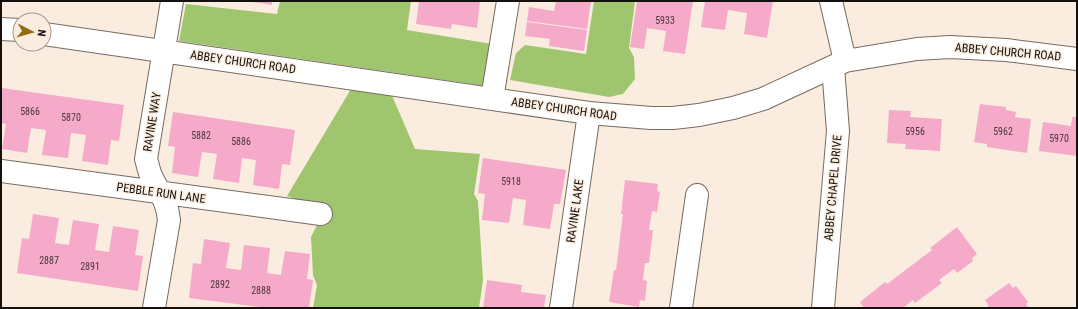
<svg xmlns="http://www.w3.org/2000/svg" width="1078" height="309" font-family="'Roboto Condensed',sans-serif">
<style>
.forest{fill:#a0c56f}
.building{fill:#f5aac9}
.lines{fill:none;stroke-linecap:round;stroke-linejoin:round}
.minor-casing{stroke:#766b5f;stroke-width:24}
.minor{stroke:#fff;stroke-width:22}
.labels{text-anchor:middle;stroke-width:3;stroke-linejoin:round;paint-order:stroke}
.number-label{font-size:10px;fill:#4c363a}
.street-label{font-size:12px;fill:#14100b;stroke:#faede0}
</style>
<rect width="100%" height="100%" fill="#faede0"/>
<!-- forest -->
<path class="forest" d="M280,1h131l-4,29 85,14 -7,42 -306,-45 7,-37 91,10z
M594,1h41l-6,47 5,9 1,22 -12,15 -14,3 -99,-17 6,-27 9,-8 61,9z
M351,89l39,2 25,58 65,5 -6,40 4,7 5,79 -4,28h-166l4,-23 -4,-10 -2,-38 14,-28 -38,-13z"/>
<!-- building -->
<path class="building" d="M246,1h26v4z
M419,1h61l-3,27 -25,-4 -1,5 -35,-5z
M556,1h35l-4,28 -60,-8 2,-14 25,4z
M637,1h56l-8,53 -22,-3 3,-20 -19,-3 -3,21 -14,-2z
M705,1h68l-6,37 -23,-4 3,-21 -19,-3 -3,20 -24,-3z
M527,22l60,8 -3,21 -35,-5 1,-7 -25,-3z
M2,88l122,17 -5,36 -8,-1 -3,25 -26,-4 4,-26 -7,-1 -8,-1 -3,25 -26,-3 4,-25 -15,-2 -4,25 -25,-4 4,-25 -5,-1z
M980,104l26,3v3l10,2 -1,5 16,2 -4,34 -40,-6v-3l-13,-2z
M889,110l22,1 -1,6 32,2 -2,32 -35,-2 1,-5 -19,-1z
M173,112l122,18 -5,35 -8,-1 -3,25 -26,-4 3,-25 -14,-2 -3,25 -26,-4 4,-25 -15,-2 -4,25 -26,-4 3,-26 -7,-1z
M1072,117h5v39l-38,-5 4,-29 28,4z
M483,158l83,12 -6,34h-6l-4,25 -27,-4 3,-25 -13,-2 -4,25 -27,-3 3,-26 -7,-1z
M625,180l33,4 -1,7 3,1 -3,20 -5,-1 -3,19h4l-4,33h-4l-2,17 4,1 -2,20 -5,-1 -1,7 -30,-5 5,-32h2l7,-56h-2z
M33,214l26,4 -4,25 14,2 4,-25 26,4 -4,26 14,2 4,-26 26,4 -4,25 8,1 -5,35 -121,-18 5,-35 7,1z
M957,227l20,27 -5,4 1,3 -16,12 -3,-4 -15,11 3,3 -27,20 -2,-3 -10,8h-39l-4,-6 25,-20 2,2 45,-34 -2,-2z
M204,239l26,4 -4,25 15,2 3,-25 26,3 -3,25 14,2 4,-24 25,3 -3,25 6,1 -4,28h-41l-79,-10 4,-35 8,1z
M487,280l35,5 -1,7 25,3 -2,13h-61z
M1009,283l4,5 3,-2 12,16 -2,2 3,4h-44l4,-2 -4,-6z"/>
<g class="lines">
<!-- minor casing -->
<g class="minor-casing">
<path id="minor" d="M831,1l14,60
M1,29l19,1
M44,34l545,79 62,5h22l26,-3 34,-7 30,-9 82,-38 72,-12 33,-2 56,3 71,9
M492,99l16,-98
M1,171l320,43
M154,308l15,-88c-2,-19 -8,-25 -16,-40 -4,-7 -5,-15 -7,-21l26,-158
M561,308l28,-195
M681,308l16,-113
M823,308l15,-177 -5,-64"/>
</g>
<!-- minor -->
<use href="#minor" class="minor"/>
</g>
<g class="labels">
<!-- number labels -->
<g class="number-label">
<text x="665" y="24">5933</text>
<text x="30" y="115">5866</text>
<text x="71" y="121">5870</text>
<text x="915" y="135">5956</text>
<text x="1003" y="135">5962</text>
<text x="201" y="139">5882</text>
<text x="1059" y="142">5970</text>
<text x="241" y="145">5886</text>
<text x="511" y="185">5918</text>
<text x="49" y="264">2887</text>
<text x="90" y="270">2891</text>
<text x="220" y="288">2892</text>
<text x="261" y="294">2888</text>
</g>
<!-- street labels -->
<g class="street-label">
<text transform="translate(1008 52) rotate(5)" y="4">ABBEY CHURCH ROAD</text>
<text transform="translate(243 62) rotate(8)" y="4">ABBEY CHURCH ROAD</text>
<text transform="translate(564 109) rotate(8)" y="4">ABBEY CHURCH ROAD</text>
<text transform="translate(152 122) rotate(-81)" y="4">RAVINE WAY</text>
<text transform="translate(833 188) rotate(-85)" y="4">ABBEY CHAPEL DRIVE</text>
<text transform="translate(161 193) rotate(8)" y="4">PEBBLE RUN LANE</text>
<text transform="translate(575 211) rotate(-82)" y="4">RAVINE LAKE</text>
</g>
</g>
<!-- border -->
<rect width="1078" height="309" fill="none" stroke="#14100b" stroke-width="4"/>
<!-- north arrow -->
<g transform="translate(32 32) rotate(96)"><circle r="19" fill="#faede0" stroke="#9e958b"/>
<path d="M0-3L7 15L0 10L-7 15Z" fill="#926b14"/>
<text y="-6" font-size="11" font-weight="bold" text-anchor="middle" fill="#14100b">N</text>
</g>
</svg>
